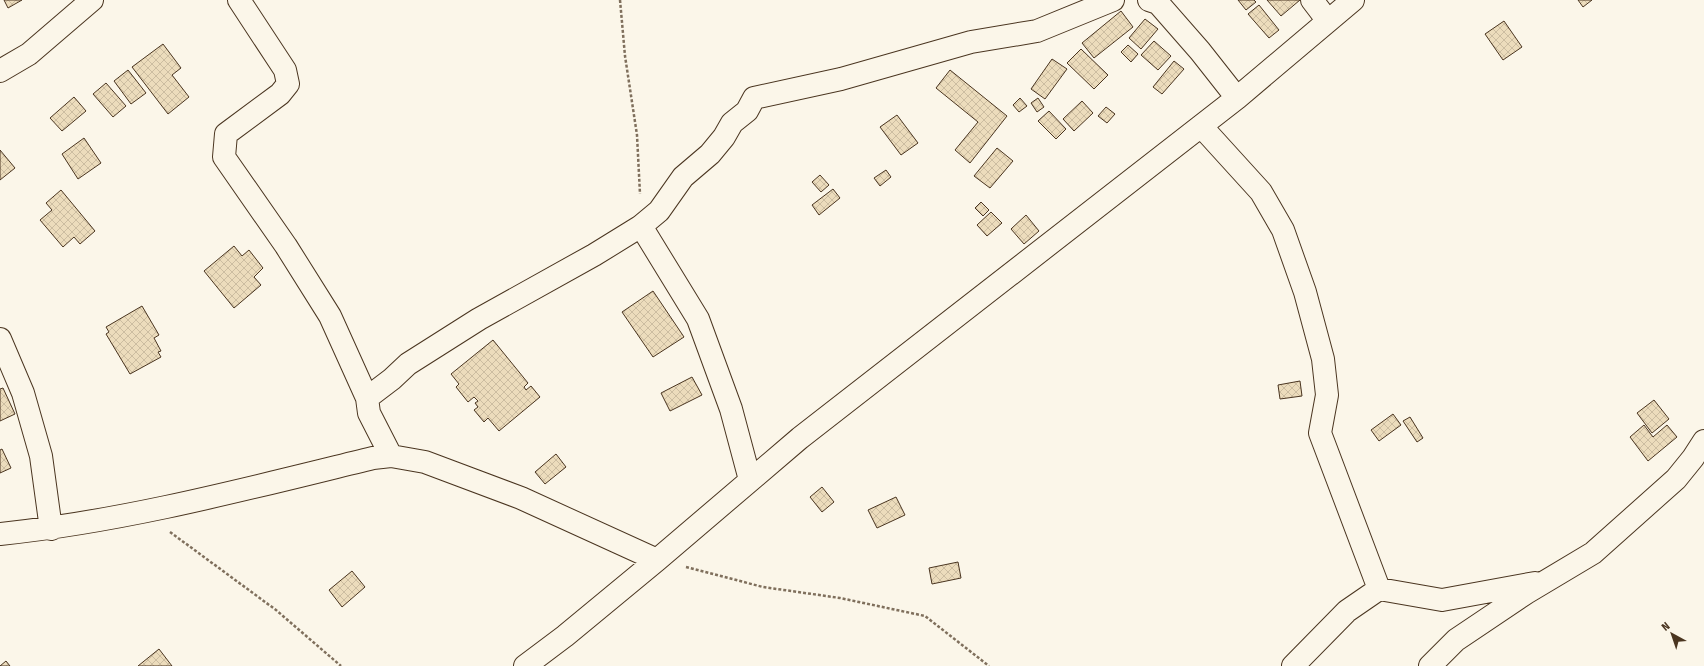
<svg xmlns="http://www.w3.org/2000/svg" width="1704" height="666" font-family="'Fira Sans Condensed',sans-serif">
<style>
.building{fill:url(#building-cross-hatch);stroke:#4a3520}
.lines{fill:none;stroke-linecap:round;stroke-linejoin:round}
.street-casing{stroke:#4a3520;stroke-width:24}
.path{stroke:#7f6f5c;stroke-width:2.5;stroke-dasharray:3 2;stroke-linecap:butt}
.street{stroke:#fbf6e9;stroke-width:22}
</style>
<defs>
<pattern id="building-cross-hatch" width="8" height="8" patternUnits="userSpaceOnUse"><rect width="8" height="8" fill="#ecdcbc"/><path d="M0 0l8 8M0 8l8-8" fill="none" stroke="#ccbda1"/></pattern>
</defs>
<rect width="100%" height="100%" fill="#fbf6e9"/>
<!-- building -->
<path class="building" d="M4,0h18l-14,8z
M1238,0h16l2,2 -10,8z
M1267,0h33l-19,16z
M1578,0h14l-9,7z
M1259,5l20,25 -10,8 -21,-24z
M1121,11l12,16 -39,31 -12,-15z
M1145,19l13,10 -17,20 -12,-11z
M1504,21l18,26 -19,13 -18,-26z
M1154,41l17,15 -13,14 -17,-15z
M163,44l18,24 -9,7 17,22 -21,17 -36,-47z
M1128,45l10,9 -7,8 -10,-10z
M1081,49l27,26 -14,14 -27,-26z
M1052,59l15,10 -22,30 -14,-10z
M1174,61l10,8 -22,25 -9,-7z
M128,70l18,23 -15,11 -17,-23z
M950,70l57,46 -37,47 -15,-13 23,-28 -42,-34z
M106,83l20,23 -13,11 -20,-23z
M74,97l12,14 -24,20 -12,-13z
M1020,98l7,8 -8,6 -6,-7z
M1038,98l6,9 -7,5 -6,-9z
M1082,101l11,12 -19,18 -11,-12z
M1106,107l9,7 -8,9 -9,-7z
M1049,111l17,18 -10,10 -18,-18z
M897,115l21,28 -17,12 -21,-28z
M84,138l17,25 -23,16 -16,-25z
M997,148l16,13 -23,27 -16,-12z
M0,150l15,18 -15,12z
M886,170l5,7 -11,9 -6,-8z
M820,175l9,10 -8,7 -9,-10z
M833,189l7,9 -21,17 -7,-10z
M61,190l34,41 -15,13 -6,-7 -11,10 -23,-27 12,-10 -6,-7z
M981,202l8,8 -6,6 -8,-8z
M991,212l11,11 -15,13 -10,-11z
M1026,215l13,16 -15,13 -13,-15z
M234,246l8,10 7,-6 14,18 -9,9 7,8 -27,23 -30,-37z
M653,291l31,46 -31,20 -31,-45z
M142,306l17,29 -5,3 7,13 -3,1 3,5 -31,17 -24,-40 3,-2 -3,-5z
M493,340l35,43 -4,4 2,3 5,-4 9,11 -41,34 -11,-13 -4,4 -10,-12 4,-3 -3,-4 3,-2 -4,-4 -6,5 -12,-15 3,-3 -8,-10z
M692,377l10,18 -32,16 -9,-18z
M1300,381l2,15 -22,3 -2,-14z
M3,388l12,26 -15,7v-32z
M1654,400l15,19 -17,14 -15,-20z
M1393,414l8,11 -22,16 -8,-11z
M1410,417l13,21 -6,4 -14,-21z
M1644,425l9,12 14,-12 10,12 -29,24 -18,-24z
M2,449l9,19 -11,5v-23z
M556,454l10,13 -21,17 -10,-12z
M822,487l12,15 -12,10 -12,-15z
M896,497l9,18 -28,13 -9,-18z
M958,562l3,16 -29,6 -3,-16z
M352,571l13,16 -23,20 -13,-17z
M159,649l13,17h-34z
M6,661l4,5h-10z"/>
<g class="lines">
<!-- street casing -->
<g class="street-casing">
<path id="street" d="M239,0l46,70 3,14 -8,10 -54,40 -2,23 62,89 44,70 37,82 2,15 22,43
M1149,0l9,3 42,48 37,47
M1312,0l16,21
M0,71l29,-17 63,-54
M1201,126l60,66 22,38 22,62 18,67 4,36 -7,38 59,156
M641,226l57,93 33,90 19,71
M0,339l23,54 18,63 10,73
M367,398l25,-19 16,-15 71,-45 115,-64 47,-29 18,-15 24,-34 27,-23 14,-17 8,-14 15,-12 7,-13 87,-19 130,-37 66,-11 76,-31
M0,534c126,-13 250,-46 373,-76l18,-2 34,6 96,36 136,62
M525,666l40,-30 92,-76 143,-122 437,-340 116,-98
M1293,666l54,-55 32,-22 63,11 93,-17
M1430,666l26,-26 70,-47 67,-40 83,-74 17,-21 11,-17"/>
</g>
<!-- path -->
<path class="path" d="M620,0l5,56 12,79 3,59
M170,532l106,78 65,56
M686,567l77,20 77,11 85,18 64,50"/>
<!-- street -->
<use href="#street" class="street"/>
</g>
<!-- north arrow -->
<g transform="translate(1672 634) rotate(320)" stroke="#fbf6e9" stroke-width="3" paint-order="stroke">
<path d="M0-3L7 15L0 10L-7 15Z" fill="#4a3520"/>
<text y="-6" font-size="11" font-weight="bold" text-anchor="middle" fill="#4a3520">N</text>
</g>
</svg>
